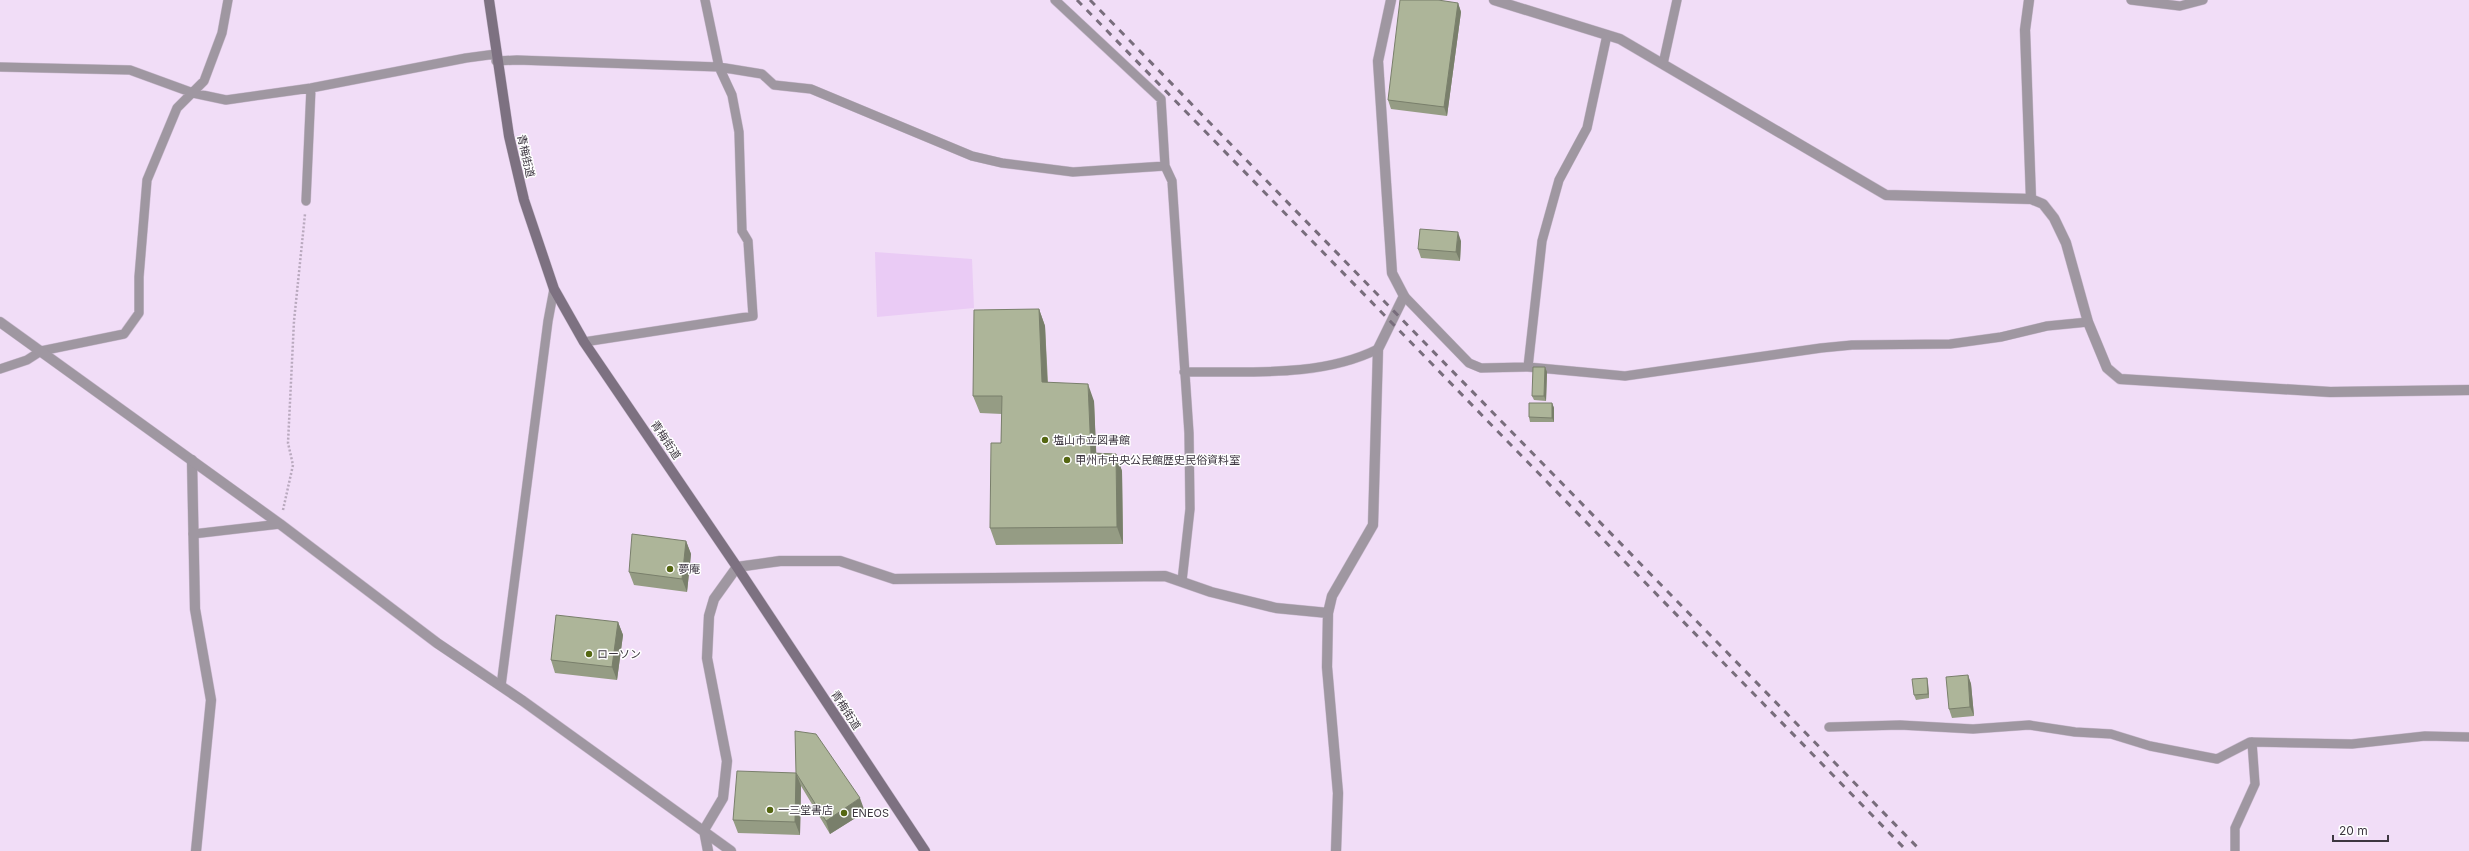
<svg xmlns="http://www.w3.org/2000/svg" width="2469" height="851" font-family="Inter,'Noto Sans JP',sans-serif">
<style>
.green{fill:#eacbf5}
.lines{fill:none;stroke-linecap:round;stroke-linejoin:round}
.service-casing{stroke:#cdbcd2;stroke-width:10}
.minor-casing{stroke:#cdbcd2;stroke-width:11}
.tertiary-casing{stroke:#cdbcd2;stroke-width:11}
.secondary-casing{stroke:#cdbcd2;stroke-width:11}
.path{stroke:#b9a9be;stroke-width:2.5;stroke-dasharray:2 2;stroke-linecap:butt}
.service{stroke:#9f97a1;stroke-width:9}
.minor{stroke:#9f97a1;stroke-width:10}
.tertiary{stroke:#9f97a1;stroke-width:10}
.secondary{stroke:#7d7181;stroke-width:10}
.rail{stroke:#786d7c;stroke-width:3;stroke-dasharray:7 7;stroke-linecap:butt}
.wall{fill:#959c84}
.shaded-wall{fill:#797f6b}
.building{fill:#adb599;stroke:#797f6b}
.poi-dot{fill:#556712;stroke:#fff;stroke-width:1.5}
.labels{text-anchor:middle;stroke-width:3;stroke-linejoin:round;paint-order:stroke}
.street-label{font-size:11px;fill:#3d3640;stroke:#fff}
.poi-label{font-size:11px;fill:#3d3640;stroke:#fff;text-anchor:start}
</style>
<rect width="100%" height="100%" fill="#f1ddf7"/>
<!-- green -->
<path class="green" d="M875,252l97,7 2,49 -97,9z"/>
<g class="lines">
<!-- service casing -->
<g class="service-casing">
<path id="service" d="M2131,0l49,6 23,-6
M496,61l21,-1 202,7 43,7 12,11 37,4 161,67 30,7 71,9 92,-6 -4,-67 -106,-99
M1663,64l14,-64
M0,67l130,3 63,23 33,7 85,-12 155,-30 30,-4
M1165,166l7,15 17,252 1,76 -8,72
M306,201l5,-113
M1404,296l65,67 12,5 47,-1 97,9 196,-28 31,-3 98,-1 51,-7 46,-11 41,-4
M584,342l169,-26 -5,-75 -6,-10 -3,-99 -7,-37 -13,-28 -14,-67
M1528,367l14,-126 17,-61 28,-52 20,-93
M0,369l27,-9 14,-9 83,-17 15,-21v-36l8,-97 30,-72 27,-27 18,-48 6,-33
M1184,372c63,-1 136,6 194,-23
M193,534l87,-10
M501,686l47,-365 6,-32
M1829,727l71,-2 73,4 56,-4 46,7 36,2 39,12 67,13 33,-17 102,2 73,-8 44,1
M2235,851v-23l20,-44 -3,-42"/>
</g>
<!-- minor casing -->
<g class="minor-casing">
<path id="minor" d="M1494,0l126,39 266,156 145,4 12,5 11,14 12,25 22,79 19,46 13,11 210,13 139,-2
M2029,0l-4,30 6,169
M192,460l3,149 16,91 -15,151
M737,567l43,-6h60l54,18 271,-3 46,16 65,16 52,5
M1336,851l2,-58 -11,-126 1,-54 4,-17 41,-71 5,-176 26,-53 -12,-23 -14,-212 13,-61"/>
</g>
<!-- tertiary casing -->
<g class="tertiary-casing">
<path id="tertiary" d="M0,322l280,202 157,119 86,58 208,150
M708,851l-4,-21 19,-32 4,-37 -20,-103 2,-42 5,-17 23,-32"/>
</g>
<!-- secondary casing -->
<g class="secondary-casing">
<path id="secondary" d="M489,0l20,136 15,64 30,89 30,53 153,225 188,284"/>
</g>
<!-- path -->
<path class="path" d="M283,510l10,-45 -5,-22 6,-122 11,-107"/>
<!-- service -->
<use href="#service" class="service"/>
<!-- minor -->
<use href="#minor" class="minor"/>
<!-- tertiary -->
<use href="#tertiary" class="tertiary"/>
<!-- secondary -->
<use href="#secondary" class="secondary"/>
<!-- rail -->
<path class="rail" d="M1077,0l830,851
M1090,0l831,851"/>
</g>
<!-- wall -->
<path class="wall" d="M1458,3l3,9 -14,104 -56,-7 -3,-9z
M1461,241l-1,20 -39,-3 -3,-9z
M1039,309l6,17 3,56 46,19 2,52 20,1 6,17 1,73 -127,1 -6,-17 11,-85 1,-29 -22,-1 -7,-17z
M1545,367l2,5 -1,29 -12,-1 -2,-4z
M1552,403l2,5v14h-24l-1,-5z
M686,541l5,13 -4,38 -53,-7 -5,-13z
M618,622l5,13 -6,45 -62,-7 -4,-13z
M1968,675l3,9 3,32 -22,2 -3,-9z
M1927,678l1,5 1,15 -13,2 -2,-5z
M796,773l69,39 -35,22 -29,-48 -1,49 -62,-2 -5,-13z"/>
<!-- shaded-wall -->
<path class="shaded-wall" d="M1458,3l3,9 -14,104 -3,-9z
M1458,232l3,9 -1,20 -4,-9z
M1039,309l6,17 3,73 -6,-17z
M1545,367l2,5 -1,29 -2,-5z
M1088,384l6,17 3,69 -6,-17z
M1552,403l2,5v14l-2,-4z
M1116,454l6,17 1,73 -6,-17z
M686,541l5,13 -4,38 -5,-13z
M618,622l5,13 -6,45 -5,-13z
M1968,675l3,9 3,32 -4,-9z
M1927,678l1,5 1,15 -1,-4z
M796,773l5,13 -1,49 -5,-13z
M860,798l5,14 -35,22 -4,-13z"/>
<!-- building -->
<path class="building" d="M1400,0h38l20,3 -14,104 -56,-7z
M1420,229l38,3 -2,20 -38,-3z
M1039,309l3,73 46,2 3,69 25,1 1,73 -127,1 1,-85h10l1,-47h-29l1,-86z
M1533,367h12l-1,29h-12z
M1529,403h23v15l-23,-1z
M632,534l54,7 -4,38 -53,-7z
M556,615l62,7 -6,45 -61,-7z
M1968,675l2,32 -21,2 -3,-32z
M1927,678l1,16 -14,1 -2,-16z
M795,731l21,3 44,64 -34,23 -30,-48z
M737,771l59,2 -1,49 -62,-2z"/>
<!-- markers -->
<g class="poi-dot">
<circle cx="1045" cy="440" r="4"/>
<circle cx="1067" cy="460" r="4"/>
<circle cx="670" cy="569" r="4"/>
<circle cx="589" cy="654" r="4"/>
<circle cx="770" cy="810" r="4"/>
<circle cx="844" cy="813" r="4"/>
</g>
<g class="labels">
<!-- street labels -->
<g class="street-label">
<text transform="translate(526 156) rotate(77)" y="4">青梅街道</text>
<text transform="translate(666 440) rotate(56)" y="4">青梅街道</text>
<text transform="translate(846 710) rotate(57)" y="4">青梅街道</text>
</g>
<!-- poi labels -->
<g class="poi-label">
<text x="1053" y="444">塩山市立図書館</text>
<text x="1075" y="464">甲州市中央公民館歴史民俗資料室</text>
<text x="678" y="573">夢庵</text>
<text x="597" y="658">ローソン</text>
<text x="778" y="814">一三堂書店</text>
<text x="852" y="817">ENEOS</text>
</g>
</g>
<!-- scale -->
<path d="M2333 835v6h55v-6" fill="none" stroke="#3d3640" stroke-width="2"/>
<text x="2339" y="835" font-size="12" fill="#3d3640" stroke="#ffffff" stroke-width="3" paint-order="stroke">20 m</text>
</svg>
